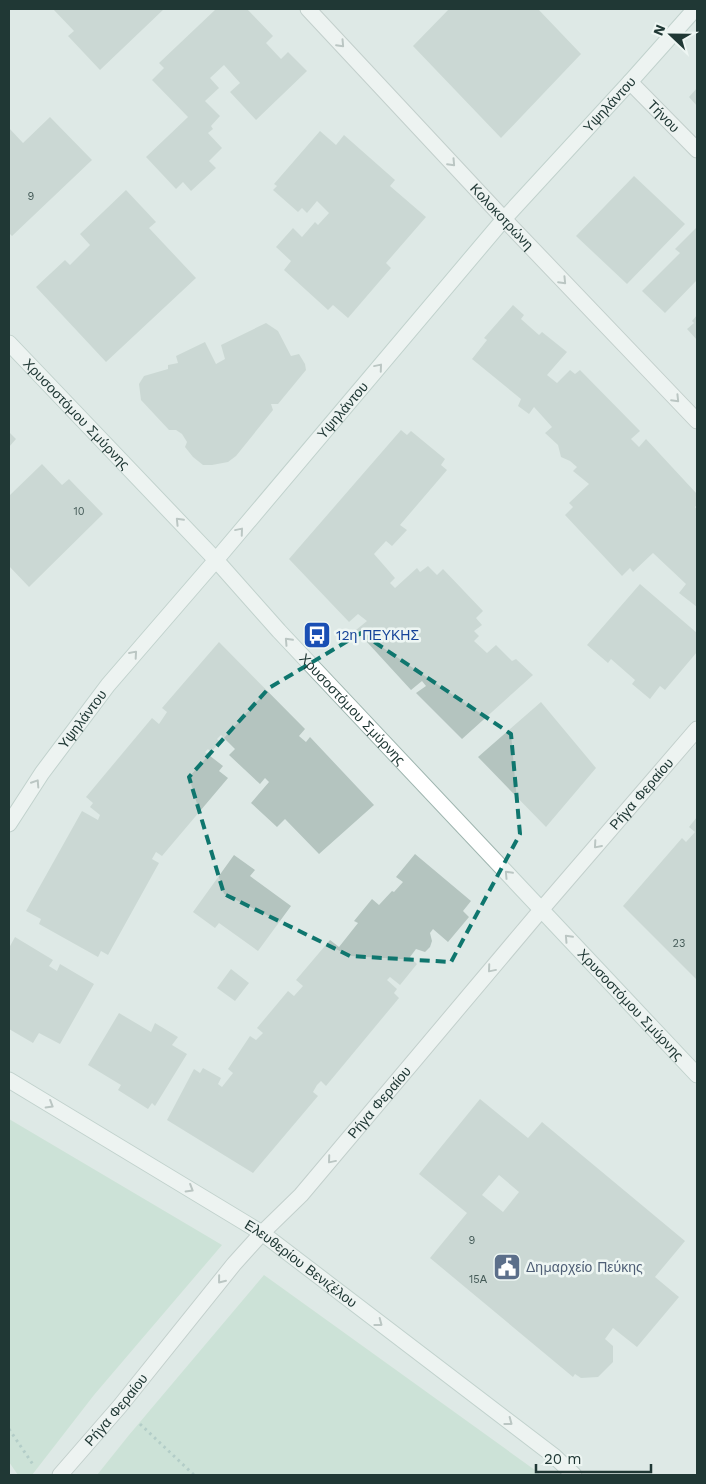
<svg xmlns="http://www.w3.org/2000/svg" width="706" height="1484" font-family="'Work Sans',sans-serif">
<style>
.green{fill:#b7dac5}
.building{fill:#b4c4bf;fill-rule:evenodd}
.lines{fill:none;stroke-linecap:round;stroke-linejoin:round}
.street-casing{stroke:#a1b0ad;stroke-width:17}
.secondary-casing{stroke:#9eb5af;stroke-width:17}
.path{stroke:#7faca4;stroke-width:3;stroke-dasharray:2.5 4;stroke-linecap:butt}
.street{stroke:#fff;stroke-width:15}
.secondary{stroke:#fff;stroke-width:15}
.oneway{stroke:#909c9a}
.marked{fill:none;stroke:#0f766e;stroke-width:4;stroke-dasharray:10 6;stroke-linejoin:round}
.labels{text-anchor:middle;stroke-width:5;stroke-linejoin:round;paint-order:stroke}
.number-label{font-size:11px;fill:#455b58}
.street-label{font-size:14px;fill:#203835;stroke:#eef6f3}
.transit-label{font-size:14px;fill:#164399;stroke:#eef6f3;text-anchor:start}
.service-label{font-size:14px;fill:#4e5e75;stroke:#eef6f3;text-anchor:start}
</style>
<rect width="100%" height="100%" fill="#dee9e6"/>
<!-- green -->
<path class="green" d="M9,1119l213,126 -128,150 -62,80h-14l-9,-13z
M264,1275l275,198 2,2h-444l32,-40z"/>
<!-- building -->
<path class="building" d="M53,9h111l-64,61 -32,-34 6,-5z
M216,9h31l26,27 -7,7 15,16 7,-7 19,19 -51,49 -26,-28 10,-9 -16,-18 -14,13 9,10 -14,13 15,15 -9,10 2,3 -5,4 14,15 -13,13 7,7 -25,23 -8,-9 -7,7 -30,-32 42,-40 -36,-37 12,-12 -5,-5z
M449,9h89l43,45 -80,84 -88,-92z
M697,88v18l-8,-9z
M50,117l42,43 -80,76 -3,-3v-105l14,15z
M320,131l16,14 8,-10 51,45 -5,6 36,31 -40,46 5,5 -43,50 -15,-13 -5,5 -44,-40 7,-9 -15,-14 17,-19 9,9 13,-15 3,3 11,-12 -12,-12 -10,12 -5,-5 -4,4 -25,-22 4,-4 -3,-2z
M634,176l51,48 -58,60 -51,-48z
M126,190l30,32 -7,6 47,50 -90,84 -70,-75 29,-27 5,5 20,-20 -10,-11z
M697,227v53l-32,33 -23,-22 38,-38 -5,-4z
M513,305l11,10 -3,4 18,16 3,-3 25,20 -20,23 10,8 13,-13 5,4 5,-4 60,61 -9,8 8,8 7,-8 51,55v11l-2,2 2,3v97l-18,-14 7,-9 -33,-31 -20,19 -3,-4 -8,8 -57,-61 8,-8 -4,-4 20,-19 -16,-13 4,-4 -7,-6 -9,-4 -3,-12 -13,-12 7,-6 -18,-20 -5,7 -11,-8 3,-7 -49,-40 15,-19 -3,-2z
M697,315v25l-10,-11 7,-6 -2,-2z
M266,323l12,8 13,25 8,-2 6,10 1,6 -28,34h-7l2,6 -37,46 -8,6 -16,3h-9l-10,-8 -8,-10 2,-5 -5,-8 -6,-4h-7l-28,-30 -2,-16 5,-8 24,-7v-4l10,-2 -2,-7 29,-14 11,22 9,-5 -4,-14z
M401,430l6,5 4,-4 34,28 -4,6 6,5 -47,55 7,5 -15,16 -6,-5 -12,13 21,24 -5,5 5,5 22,-20 3,4 8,-6 9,9 6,-6 40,42 -7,7 6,7 -8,6 5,5 -5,5 13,12 9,-8 16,16 4,-2 17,16 -71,64 -46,-46 10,-7 -4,-5 -11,9 -55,-60 11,-9 -9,-7 -9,8 -60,-63z
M9,432l7,7 -7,8z
M42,464l20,21 7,-6 34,35 -74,73 -20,-21v-62l1,-1 -1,-7z
M640,584l57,49v19l-32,38 -5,-4 -10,13 -18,-15 3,-4 -24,-21 -3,4 -21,-18z
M219,642l86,87 -6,7 7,6 4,-5 64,68 -55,49 -34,-35 -8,8 -26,-24 18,-21 -4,-4 -5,6 -31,-29 6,-6 -14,-14 -4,4 3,3 -9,10 -3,-3 -3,3 18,14 -4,5 9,7 -66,78 -6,-4 -4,7 7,4 -51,92 -7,-4 -3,6 -59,-33 2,-5 -15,-8 56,-100 16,9 2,-5 -10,-8 3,-4 -7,-6 66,-79 7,6 8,-12 -5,-4z
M541,702l55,66 -50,59 -68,-70z
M697,817v163l-74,-74 59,-68 4,4 9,-10 -6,-5z
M415,854l56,47 -8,10 6,6 -21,25 -15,-13 -3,4 2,8 -2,6 -5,5 -9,-3 -6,8 7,7 -17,21 -10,-8 -3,3 10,9 -3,4 5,5 -73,88 -5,-5 -4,4 -4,7 5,4 -65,77 -86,-53 27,-51 6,4 3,-5 18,10 -3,6 4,3 11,-14 -5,-4 22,-33 6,4 7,-7 -6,-5 31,-37 6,5 9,-10 -7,-6 34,-40 9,7 19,-24 -4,-2 18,-22 7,6 13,-14 2,1 9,-10 -7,-5z
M234,855l21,15 -5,6 41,30 -33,45 -39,-28 -4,5 -22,-16z
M15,937l38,23 -4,6 8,5 3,-7 34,20 -34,60 -21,-11 -6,10 -24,-14v-81z
M231,969l18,14 -14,18 -18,-13z
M119,1013l32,19 4,-9 23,14 -6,8 15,9 -32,52 -3,-3 -4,6 -30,-19 3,-5 -33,-20z
M480,1099l48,39 14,-16 143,119 -30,36 24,20 -42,50 -24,-19 -8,11 8,7v16l-15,15 -17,1 -6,-4 -2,3 -143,-119 37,-45 -48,-39zM499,1175l20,17 -16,20 -21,-17z"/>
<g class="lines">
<!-- street casing -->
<g class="street-casing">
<g id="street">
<path id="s1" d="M308,9l196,210 193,202"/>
<path id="s2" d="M630,82l67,68"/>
<path id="s3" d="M60,1475l60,-69 114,-142 28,-31 39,-38 240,-285 156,-181"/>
</g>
</g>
<!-- secondary casing -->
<g class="secondary-casing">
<g id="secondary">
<path id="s4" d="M9,343l207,217 63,71 418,444"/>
<path id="s5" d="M9,824l33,-51 66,-88 108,-125 288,-341 126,-137 65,-73"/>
<path id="s6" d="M9,1080l253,153 292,223 20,19"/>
</g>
</g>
<!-- path -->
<path class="path" d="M140,1424l54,51
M9,1429l25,37"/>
<!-- street -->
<use href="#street" class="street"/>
<!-- secondary -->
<use href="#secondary" class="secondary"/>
</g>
<!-- one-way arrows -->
<defs><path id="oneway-chevron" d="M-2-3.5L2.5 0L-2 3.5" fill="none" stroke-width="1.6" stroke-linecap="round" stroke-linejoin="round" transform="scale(1.25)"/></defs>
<g class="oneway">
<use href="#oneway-chevron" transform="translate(341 44) rotate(47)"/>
<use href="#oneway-chevron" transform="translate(452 163) rotate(47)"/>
<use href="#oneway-chevron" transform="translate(563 281) rotate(46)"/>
<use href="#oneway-chevron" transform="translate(379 367) rotate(-50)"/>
<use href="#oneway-chevron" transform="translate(676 399) rotate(46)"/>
<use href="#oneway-chevron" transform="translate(179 521) rotate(-134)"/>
<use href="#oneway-chevron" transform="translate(240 531) rotate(-50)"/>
<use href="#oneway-chevron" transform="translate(288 641) rotate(-133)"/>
<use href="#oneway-chevron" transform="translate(134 654) rotate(-49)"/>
<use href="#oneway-chevron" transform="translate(36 783) rotate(-57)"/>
<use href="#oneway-chevron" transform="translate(597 845) rotate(131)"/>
<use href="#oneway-chevron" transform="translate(508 874) rotate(-133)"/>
<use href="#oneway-chevron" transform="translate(568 938) rotate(-133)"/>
<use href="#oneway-chevron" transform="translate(491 969) rotate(130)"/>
<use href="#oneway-chevron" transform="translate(50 1105) rotate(31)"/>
<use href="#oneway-chevron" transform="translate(331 1160) rotate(130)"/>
<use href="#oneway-chevron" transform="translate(190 1189) rotate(31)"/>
<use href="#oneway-chevron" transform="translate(221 1280) rotate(129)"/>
<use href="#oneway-chevron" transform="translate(379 1323) rotate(37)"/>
<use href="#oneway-chevron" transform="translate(509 1422) rotate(37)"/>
</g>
<!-- marked area -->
<path d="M0 0H706V1484H0ZM361,633l150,101 9,100 -69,128 -101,-6 -126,-62 -35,-117 80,-89z" fill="#dee9e6" fill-opacity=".55" fill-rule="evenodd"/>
<path class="marked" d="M361,633l150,101 9,100 -69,128 -101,-6 -126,-62 -35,-117 80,-89z"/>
<!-- icons -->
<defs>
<g id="bus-square" transform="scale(1.4375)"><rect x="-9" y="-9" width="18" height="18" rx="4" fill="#1a4fb4" stroke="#eef6f3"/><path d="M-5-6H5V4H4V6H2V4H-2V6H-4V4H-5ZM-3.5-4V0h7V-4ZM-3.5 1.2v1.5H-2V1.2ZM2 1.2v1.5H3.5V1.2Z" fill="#fff"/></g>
<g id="civic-square" transform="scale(1.4375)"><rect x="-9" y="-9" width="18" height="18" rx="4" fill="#5c6f8a" stroke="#eef6f3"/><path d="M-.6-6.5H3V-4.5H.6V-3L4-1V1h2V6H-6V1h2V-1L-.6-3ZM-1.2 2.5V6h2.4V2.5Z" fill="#fff"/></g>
</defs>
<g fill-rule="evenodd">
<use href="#bus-square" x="317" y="635"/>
<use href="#civic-square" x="507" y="1267"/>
</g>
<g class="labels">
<!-- number labels -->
<g class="number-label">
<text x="31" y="200">9</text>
<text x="79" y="515">10</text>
<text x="679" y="947">23</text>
<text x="472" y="1244">9</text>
<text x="478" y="1283">15Α</text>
</g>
<!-- street labels -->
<g class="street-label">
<text dy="5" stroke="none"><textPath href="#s5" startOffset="938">Υψηλάντου</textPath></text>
<text dy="5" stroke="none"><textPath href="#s2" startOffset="48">Τήνου</textPath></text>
<text dy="5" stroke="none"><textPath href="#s1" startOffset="284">Κολοκοτρώνη</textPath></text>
<text dy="5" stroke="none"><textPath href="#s5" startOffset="532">Υψηλάντου</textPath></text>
<text dy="5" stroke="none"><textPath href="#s4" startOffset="98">Χρυσοστόμου Σμύρνης</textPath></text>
<text dy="5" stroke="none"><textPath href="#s4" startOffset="502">Χρυσοστόμου Σμύρνης</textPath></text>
<text dy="5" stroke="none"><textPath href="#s5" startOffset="128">Υψηλάντου</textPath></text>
<text dy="5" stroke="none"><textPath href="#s3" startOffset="896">Ρήγα Φεραίου</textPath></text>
<text dy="5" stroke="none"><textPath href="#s4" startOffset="908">Χρυσοστόμου Σμύρνης</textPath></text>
<text dy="5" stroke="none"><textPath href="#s3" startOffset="491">Ρήγα Φεραίου</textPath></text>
<text dy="5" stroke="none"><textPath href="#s6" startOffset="345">Ελευθερίου Βενιζέλου</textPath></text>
<text dy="5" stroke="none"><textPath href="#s3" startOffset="86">Ρήγα Φεραίου</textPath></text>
</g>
<!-- transit labels -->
<g class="transit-label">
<text x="336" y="640">12η ΠΕΥΚΗΣ</text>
</g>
<!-- service labels -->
<g class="service-label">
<text x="526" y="1272">Δημαρχείο Πεύκης</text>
</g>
</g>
<!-- border -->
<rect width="706" height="1484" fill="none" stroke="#203835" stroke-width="20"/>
<!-- north arrow -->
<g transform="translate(671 35) rotate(292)" stroke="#eef6f3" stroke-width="4" paint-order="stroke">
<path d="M0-4L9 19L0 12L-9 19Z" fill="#203835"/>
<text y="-8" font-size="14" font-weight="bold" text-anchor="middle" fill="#203835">N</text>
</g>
<!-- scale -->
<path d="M536 1464v8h115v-8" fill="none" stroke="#203835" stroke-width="2.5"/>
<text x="544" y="1464" font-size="15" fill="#203835" stroke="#eef6f3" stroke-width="4" paint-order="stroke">20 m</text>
</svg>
